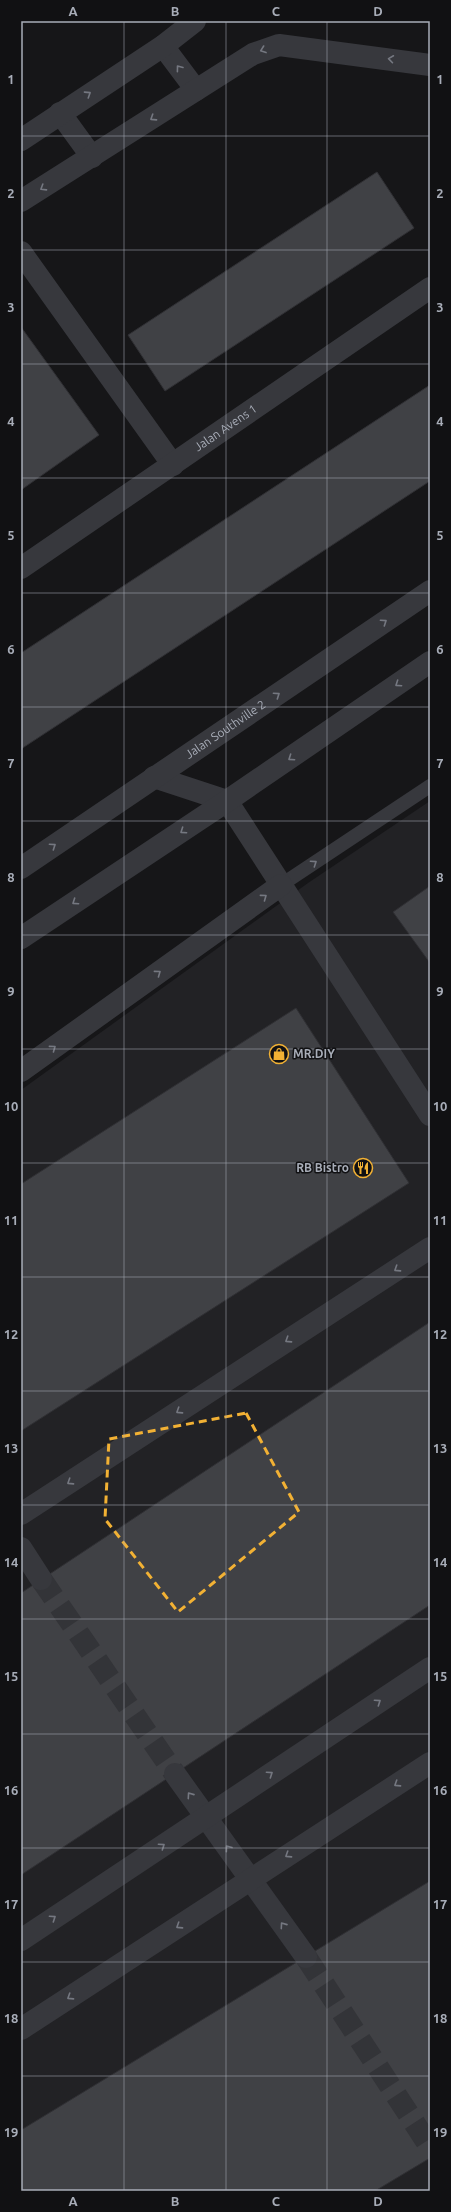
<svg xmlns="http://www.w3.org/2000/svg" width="451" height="2212" font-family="Ubuntu,sans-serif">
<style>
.built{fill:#222225}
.building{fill:#404145;stroke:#303034}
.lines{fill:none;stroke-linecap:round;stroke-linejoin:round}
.minor-tunnel{stroke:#333438;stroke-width:22;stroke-dasharray:22 11;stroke-linecap:butt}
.service{stroke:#37383d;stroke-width:14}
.minor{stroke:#37383d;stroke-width:22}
.oneway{stroke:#757881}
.marked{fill:none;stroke:#f2b134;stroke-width:3;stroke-dasharray:8 5;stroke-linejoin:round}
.grid{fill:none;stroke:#a8adb8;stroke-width:1;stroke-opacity:0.55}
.labels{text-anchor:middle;stroke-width:3;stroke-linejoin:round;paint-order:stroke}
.street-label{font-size:12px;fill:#a8adb8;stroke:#111113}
.poi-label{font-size:12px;font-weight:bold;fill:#a8adb8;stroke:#111113;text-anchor:start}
.neatline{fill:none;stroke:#a8adb8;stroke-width:1.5}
.grid-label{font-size:13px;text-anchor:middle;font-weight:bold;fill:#a8adb8}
</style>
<rect width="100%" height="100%" fill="#161618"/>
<!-- built -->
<path class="built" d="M430,801v1390h-409v-1101l287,-207z"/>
<!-- building -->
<path class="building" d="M377,172l37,56 -249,163 -37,-56z
M21,327l78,108 -78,55z
M430,385v96l-409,268v-96z
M430,886v77l-37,-51z
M296,1008l113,175 -388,248v-247z
M430,1322v283l-409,270v-282z
M430,1881v277l-55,33h-354v-61z"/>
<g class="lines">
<!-- minor-tunnel -->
<path class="minor-tunnel" d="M41,1579l134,195
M306,1957l124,190"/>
<!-- service -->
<path class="service" d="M281,885l149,-99"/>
<!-- minor -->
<g class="minor">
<path d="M163,46l33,44"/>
<path d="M60,113l32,44"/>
<path d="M21,140l142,-94 32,-25"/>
<path d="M21,201l232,-147 26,-9 151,20"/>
<path d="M21,252l152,213"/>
<path id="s1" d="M21,568l409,-280"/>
<path d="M154,777l73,24 203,314"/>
<path id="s2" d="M21,868l409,-277"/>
<path d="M21,938l206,-137 203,-139"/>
<path d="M21,1071l260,-186"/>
<path d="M21,1514l409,-266"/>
<path d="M21,1548l20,31"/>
<path d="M175,1774l131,183"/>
<path d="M21,1940l409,-272"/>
<path d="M21,2029l409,-266"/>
</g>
</g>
<!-- one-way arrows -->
<defs><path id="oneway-chevron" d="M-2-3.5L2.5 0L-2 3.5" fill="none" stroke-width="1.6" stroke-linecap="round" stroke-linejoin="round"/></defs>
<g class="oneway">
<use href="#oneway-chevron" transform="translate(263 50) rotate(160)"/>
<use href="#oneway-chevron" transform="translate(391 59) rotate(-172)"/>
<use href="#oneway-chevron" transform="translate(179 68) rotate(-127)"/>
<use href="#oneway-chevron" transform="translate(88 94) rotate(-33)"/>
<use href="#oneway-chevron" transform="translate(153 118) rotate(147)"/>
<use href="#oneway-chevron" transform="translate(43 188) rotate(148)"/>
<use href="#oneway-chevron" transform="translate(384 622) rotate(-34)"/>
<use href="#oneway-chevron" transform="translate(398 684) rotate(146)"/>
<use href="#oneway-chevron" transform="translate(277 695) rotate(-34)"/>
<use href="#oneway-chevron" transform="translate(291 758) rotate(146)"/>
<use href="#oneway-chevron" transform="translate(183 831) rotate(146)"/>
<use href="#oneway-chevron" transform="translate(53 846) rotate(-34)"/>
<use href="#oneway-chevron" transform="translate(314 863) rotate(-34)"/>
<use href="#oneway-chevron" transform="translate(264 897) rotate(-36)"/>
<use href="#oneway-chevron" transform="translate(75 902) rotate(146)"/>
<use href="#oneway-chevron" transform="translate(158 973) rotate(-36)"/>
<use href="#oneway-chevron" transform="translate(53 1048) rotate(-36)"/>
<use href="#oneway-chevron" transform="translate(397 1269) rotate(147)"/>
<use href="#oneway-chevron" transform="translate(288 1340) rotate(147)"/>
<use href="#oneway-chevron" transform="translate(179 1411) rotate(147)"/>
<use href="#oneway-chevron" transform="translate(70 1482) rotate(147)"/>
<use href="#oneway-chevron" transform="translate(378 1702) rotate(-34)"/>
<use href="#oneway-chevron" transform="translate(270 1774) rotate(-34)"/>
<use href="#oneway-chevron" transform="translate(397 1784) rotate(147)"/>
<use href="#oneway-chevron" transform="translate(190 1795) rotate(-125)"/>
<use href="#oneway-chevron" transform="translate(162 1846) rotate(-34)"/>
<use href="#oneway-chevron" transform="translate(228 1848) rotate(-126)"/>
<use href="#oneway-chevron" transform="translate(288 1855) rotate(147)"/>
<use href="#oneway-chevron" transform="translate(53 1918) rotate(-34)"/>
<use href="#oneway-chevron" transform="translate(283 1925) rotate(-125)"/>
<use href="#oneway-chevron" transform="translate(179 1926) rotate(147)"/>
<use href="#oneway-chevron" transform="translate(70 1997) rotate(147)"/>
</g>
<!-- marked area -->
<path class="marked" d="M246,1413l53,99 -121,100 -73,-93 4,-80z"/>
<!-- grid -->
<path class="grid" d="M124,21v2170M226,21v2170M327,21v2170M21,136h409M21,250h409M21,364h409M21,478h409M21,593h409M21,707h409M21,821h409M21,935h409M21,1049h409M21,1163h409M21,1277h409M21,1391h409M21,1505h409M21,1619h409M21,1734h409M21,1848h409M21,1962h409M21,2076h409"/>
<!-- icons -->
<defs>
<g id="shop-ring" transform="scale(1)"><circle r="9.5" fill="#111113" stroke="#f2b134" stroke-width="1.5"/><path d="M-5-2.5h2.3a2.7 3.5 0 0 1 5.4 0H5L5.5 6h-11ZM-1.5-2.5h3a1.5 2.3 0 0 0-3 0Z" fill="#f2b134"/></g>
<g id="restaurant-ring" transform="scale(1)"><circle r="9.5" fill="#111113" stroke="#f2b134" stroke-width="1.5"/><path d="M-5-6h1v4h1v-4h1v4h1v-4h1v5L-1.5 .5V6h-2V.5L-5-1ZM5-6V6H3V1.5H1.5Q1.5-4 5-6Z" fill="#f2b134"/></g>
</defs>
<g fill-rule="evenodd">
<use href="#shop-ring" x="279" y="1054"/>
<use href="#restaurant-ring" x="363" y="1168"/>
</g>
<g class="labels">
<!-- street labels -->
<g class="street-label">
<text dy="4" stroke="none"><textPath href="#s1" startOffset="248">Jalan Avens 1</textPath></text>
<text dy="4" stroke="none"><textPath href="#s2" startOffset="247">Jalan Southville 2</textPath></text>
</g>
<!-- poi labels -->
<g class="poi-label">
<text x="293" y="1058">MR.DIY</text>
<text x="349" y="1172" text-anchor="end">RB Bistro</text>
</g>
</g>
<!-- border -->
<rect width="451" height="2212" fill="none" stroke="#111113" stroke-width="44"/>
<rect x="22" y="22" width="407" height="2168" class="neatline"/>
<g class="grid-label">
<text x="73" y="16">A</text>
<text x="175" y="16">B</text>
<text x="276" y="16">C</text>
<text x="378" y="16">D</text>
<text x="11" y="84">1</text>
<text x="440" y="84">1</text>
<text x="11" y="198">2</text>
<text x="440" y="198">2</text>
<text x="11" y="312">3</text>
<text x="440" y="312">3</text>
<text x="11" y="426">4</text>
<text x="440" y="426">4</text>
<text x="11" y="540">5</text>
<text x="440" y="540">5</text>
<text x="11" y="654">6</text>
<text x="440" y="654">6</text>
<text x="11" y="768">7</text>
<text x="440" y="768">7</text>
<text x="11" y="882">8</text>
<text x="440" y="882">8</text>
<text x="11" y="996">9</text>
<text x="440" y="996">9</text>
<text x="11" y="1111">10</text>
<text x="440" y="1111">10</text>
<text x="11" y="1225">11</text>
<text x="440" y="1225">11</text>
<text x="11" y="1339">12</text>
<text x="440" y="1339">12</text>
<text x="11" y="1453">13</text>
<text x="440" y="1453">13</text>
<text x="11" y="1567">14</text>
<text x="440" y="1567">14</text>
<text x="11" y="1681">15</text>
<text x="440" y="1681">15</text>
<text x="11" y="1795">16</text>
<text x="440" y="1795">16</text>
<text x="11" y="1909">17</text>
<text x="440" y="1909">17</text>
<text x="11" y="2023">18</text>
<text x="440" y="2023">18</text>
<text x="11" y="2137">19</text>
<text x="440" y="2137">19</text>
<text x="73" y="2206">A</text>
<text x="175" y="2206">B</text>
<text x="276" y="2206">C</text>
<text x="378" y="2206">D</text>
</g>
</svg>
